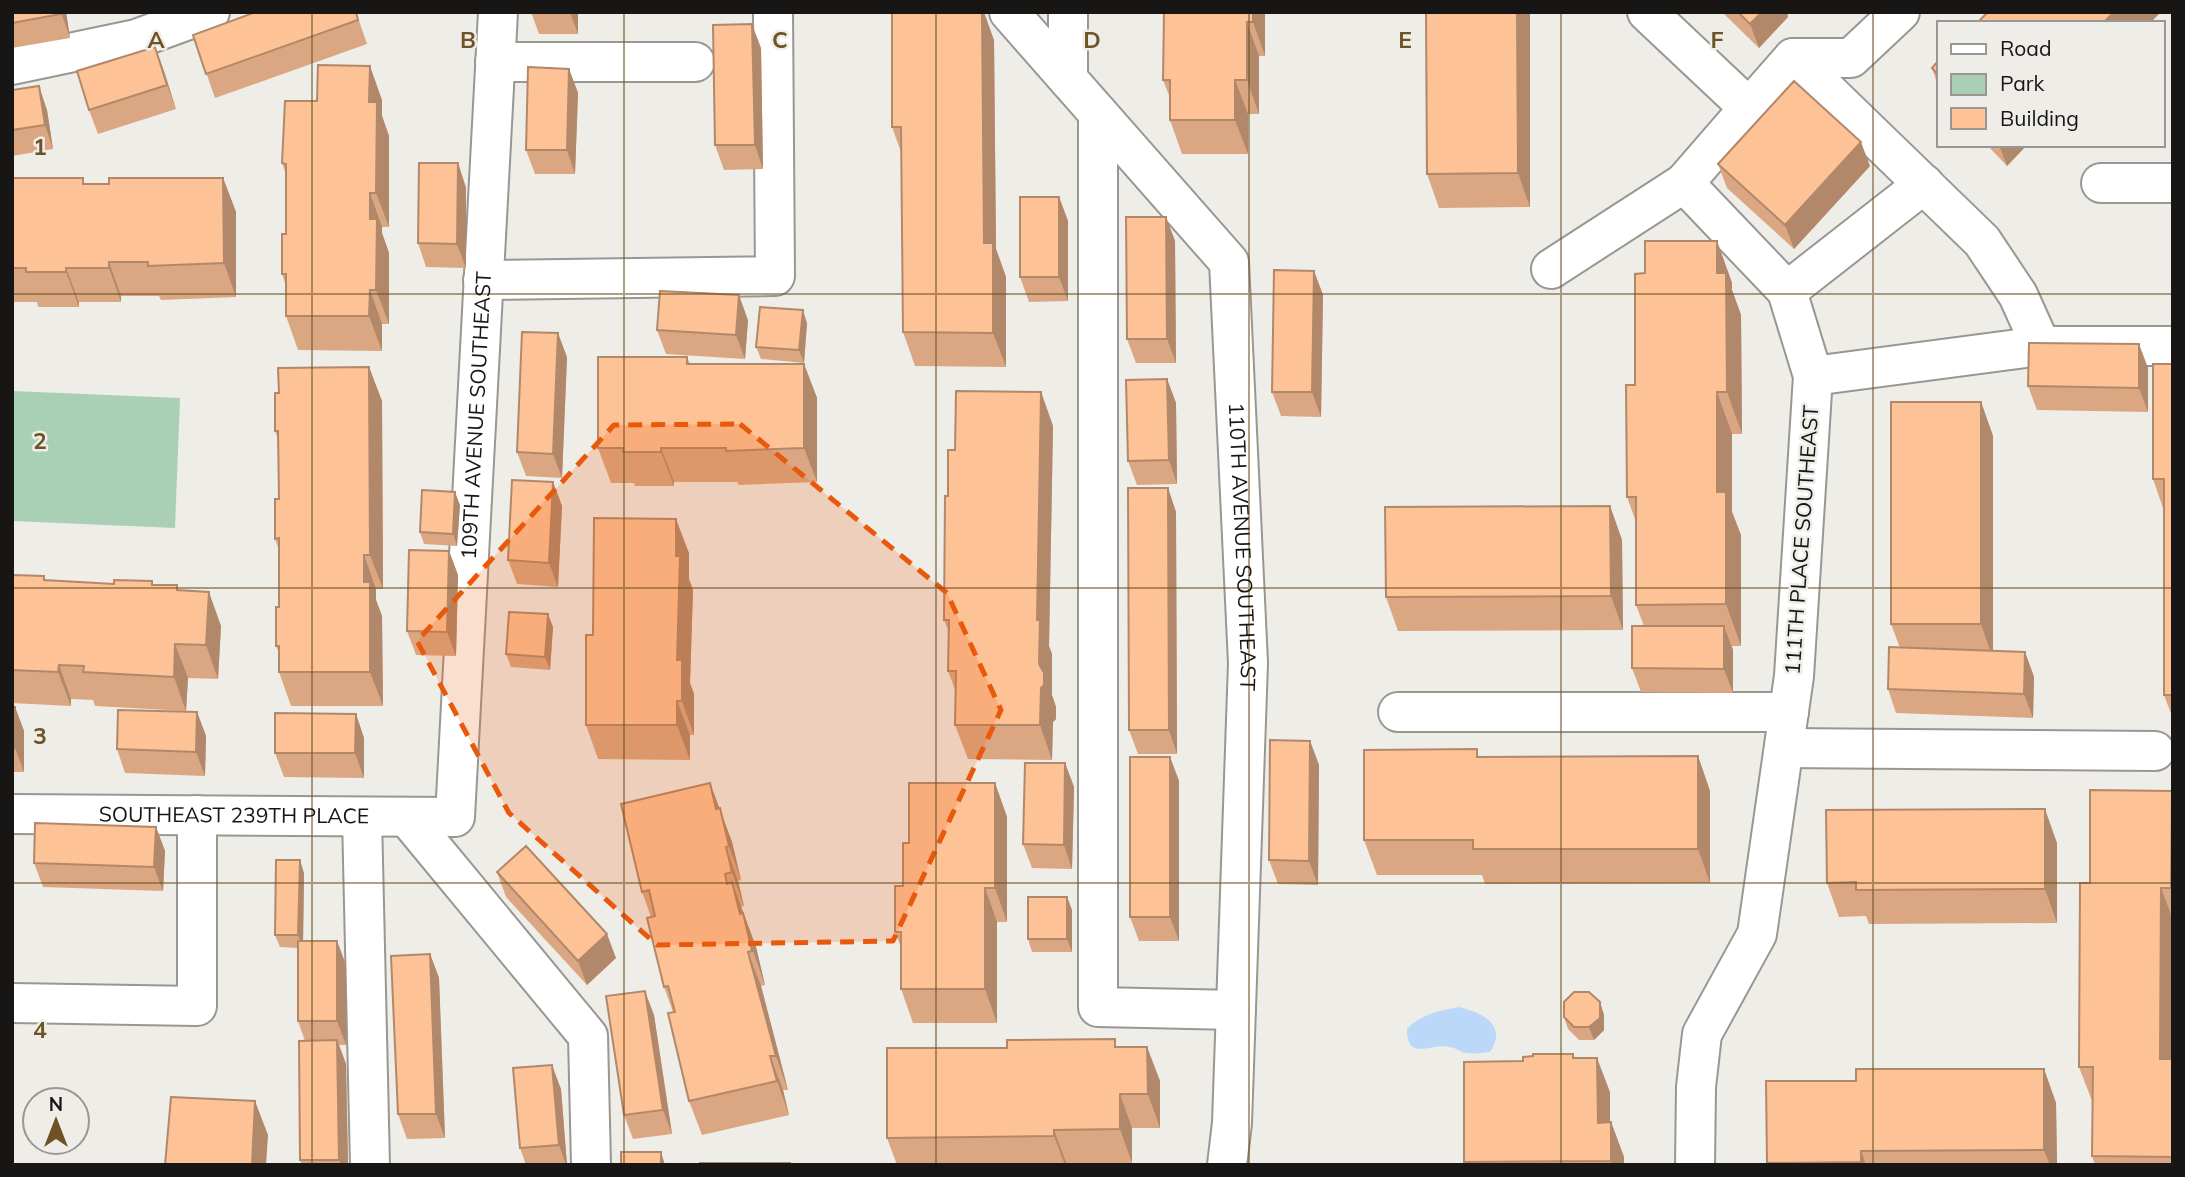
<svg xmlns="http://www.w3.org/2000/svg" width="2185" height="1177" font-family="Mulish,sans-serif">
<rect width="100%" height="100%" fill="#efede8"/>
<!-- green -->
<path fill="#a9d0b5" d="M12,391l168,7 -5,130 -163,-7z"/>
<!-- water -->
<path fill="#bcd8f8" d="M1459,1007c24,6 49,18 31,45 -8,1 -16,2 -24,1 -6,-1 -10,-5 -16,-6 -18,-5 -43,16 -43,-18 13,-15 33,-18 52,-22z"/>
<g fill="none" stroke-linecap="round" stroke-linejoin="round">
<!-- minor casing -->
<g stroke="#999792" stroke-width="42">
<g id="minor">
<path id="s1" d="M1009,12l220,250 19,401 -16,460 -5,42"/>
<path d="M1647,12l102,96 -65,75 103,108 26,85 -19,300 -37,258 -55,100 -6,53 -1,78"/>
<path d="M1793,58l189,183 36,54 23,51"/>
<path d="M495,62h200"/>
<path d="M12,65l124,-26 74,-27"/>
<path d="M1068,79v-67"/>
<path d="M1749,108l44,-50h58l49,-46"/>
<path d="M1098,113v894l138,3"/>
<path d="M2101,183h72"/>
<path d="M1551,269l133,-86"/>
<path d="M483,280l292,-4 -2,-264"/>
<path d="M1787,291l137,-107"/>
<path d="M1813,376l228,-30h132"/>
<path d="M1398,712h391"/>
<path d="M1784,748l371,3"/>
<path id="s2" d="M12,814l443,3 43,-805"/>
<path d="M362,817l8,348"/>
<path d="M407,817l181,219 3,129"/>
<path d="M12,1003l185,3v-191"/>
</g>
</g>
<!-- minor -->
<use href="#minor" stroke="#fff" stroke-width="38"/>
</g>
<!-- wall -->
<path fill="#daa782" d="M12,12h54l4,26 -58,10z
M356,12l11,32 -152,54 -22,-63z
M531,12h47v22h-39z
M1164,12h101v44h-6v58h-11v40h-66l-12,-34v-22l-7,-18z
M1530,12v195l-91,1 -12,-34z
M1722,12h65l1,5 -29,31z
M994,40l2,209 10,28v90l-91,-1 -12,-34 -2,-180 -9,-25z
M155,47l21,62 -78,25 -9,-24z
M761,48l2,121 -39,1 -9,-25z
M1938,61v25l-6,-18z
M569,69l9,24 -3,81h-40l-9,-24z
M12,90l35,20 6,39 -41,7z
M382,100v16l7,20v91h-7v6l7,20v71h-7v27l-84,-1 -12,-34v-30l-4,-12 4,-40v-60l-4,-11z
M1987,145h40l-20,21z
M458,163l8,25v80l-40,-1 -8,-24z
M1718,164l152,2 -76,83 -67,-61z
M12,178l73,6h24l114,-6 13,34v85l-75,3 -2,-4h-38v6h-42v5h-41l-1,-5h-25z
M1059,197l9,24v80l-39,1 -9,-25z
M1166,217l9,24 1,122h-40l-9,-24z
M1717,241l15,42v7l9,25 1,119h-10v78l9,23v111h-9l1,4v43l-92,-1 -9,-24 12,-42 -8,-21v-83l-9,-25 18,-224z
M1314,271l9,24 -2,122 -40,-1 -9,-24z
M748,320l-3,39 -79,-5 -9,-24z
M807,323l-3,40 -43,-4 -5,-12z
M567,357l-5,121 -36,-2 -9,-24z
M687,357l3,7h114l13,34v84l-78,3 -2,-3h-63v4h-39l-1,-3h-23l-13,-35z
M2173,364v355l-9,-24v-184l-11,-32z
M369,367l13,34 1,188h-7v11l6,16 1,90h-92l-12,-34v-19l-3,-7 3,-39v-57l-4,-11 4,-40v-58l-4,-10 4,-38z
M2148,368v44l-111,-2 -9,-24z
M1167,379l9,24 1,81 -40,1 -9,-24z
M1041,392l12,34 -4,220 3,8v41l4,12v12l-3,3 -1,38 -84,-1 -13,-34 1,-33 -8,-21 1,-39 -5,-12 4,-124 7,-46z
M1981,402l12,34v215l32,1 9,25 -1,41 -137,-5 -8,-24 12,-41 -9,-24z
M553,482l9,24 -4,81 -41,-3 -9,-24z
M1168,488l8,24 1,242h-39l-9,-24z
M460,505l-3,41 -33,-2 -4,-12z
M1610,506l12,34 1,90 -225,1 -12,-34z
M449,551l9,24 -2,81 -40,-1 -9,-24z
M689,553v26l4,11 -3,93 4,11v41h-4v25l-92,-1 -12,-34 7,-90z
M12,575l32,1 1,5 69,3 38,-3 1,4h24l2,5 42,36 -3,53 -30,-1 -2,33 -91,-5 -2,-6 -22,-1v7l-59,-3z
M553,627l-3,43 -39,-3 -5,-13z
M12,707h3l9,24v41h-12z
M197,712l9,24 -1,40 -80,-3 -8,-24z
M356,714l8,24v40l-80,-1 -9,-24z
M1310,741l9,24 -1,120 -40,-1 -9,-24z
M1698,756l12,35v92l-225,1 -3,-9h-105l-13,-35 116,-83z
M1170,757l9,24v160h-40l-9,-24z
M1065,763l9,24 -2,82 -40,-1 -9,-24z
M710,783l22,59 9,38 -3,1 6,25 -3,1 15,40 9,38 -4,1 27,104h-5l6,25 -87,20 -13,-34 -16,-89 -9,-25 -13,-70 -9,-25z
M995,783l12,34v105h-10v101h-84l-12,-34v-42l-6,-15 8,-46 6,-43z
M2173,792v373h-78l-3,-9v-55l-13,-34 11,-184z
M156,827l9,24 -2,40 -120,-4 -9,-24z
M2057,843v80l-188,1 -3,-8 -27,1 -12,-34z
M497,872l119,86 -29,27 -81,-88z
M304,873l-1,68h34l9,24v80h-7l7,19 2,101h-46l-2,-5 5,-119 -7,-20v-73l-18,-1 -5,-12z
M1067,897l5,13v42h-40l-4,-13z
M430,954l9,24 6,160 -38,1 -9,-25z
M1600,1002l4,13v15l-10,10h-15l-11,-11 -4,-12z
M654,1015l18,119 -39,5 -9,-24z
M1118,1047h29l13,34v47h-28v35l-65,1v1h-170l-10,-27z
M1573,1054l2,4 35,34v30h1l13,35v8h-158l-2,-3 59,-101z
M2044,1069l12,34 1,62h-290v-2l89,-82z
M561,1089l6,76h-41l-6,-17z"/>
<!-- shaded-wall -->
<path fill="#b2886a" d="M61,12h5l4,26z
M570,12h8v22z
M982,12h2l10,28 2,209 10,28v90l-13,-34 -9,-90z
M1253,12h12v44l-12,-34z
M1517,12h13v195l-12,-34z
M1762,12h25l1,5 -29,31 -9,-24z
M2114,12h47l-11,11h-47z
M1247,22l12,34v58l-12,-34z
M752,24l9,24 2,121 -8,-24z
M155,47l9,24 12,38 -9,-24z
M370,66l12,34v16l7,20v91l-13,-34 -7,-91z
M569,69l9,24 -3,81 -8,-24z
M1235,80l13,34v40l-13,-34z
M39,86l8,24 6,39 -8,-24z
M1861,142l9,24 -76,83 -9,-24z
M1999,145h28l-20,21z
M458,163l8,25v80l-9,-24z
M223,178l13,34v85l-12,-34z
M370,193l12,34v6l7,20v71l-13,-34 -6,-71z
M1059,197l9,24v80l-9,-24z
M1166,217l9,24 1,122 -9,-24z
M1717,241l15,42v7l9,25 1,119 -15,-42 -10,-119z
M109,262l12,34v6l-12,-34z
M66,268l13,34v5l-13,-35z
M1314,271l9,24 -2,122 -9,-25z
M370,290l12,34v27l-13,-35z
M739,295l9,25 -3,39 -9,-24z
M803,310l4,13 -3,40 -5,-13z
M558,333l9,24 -5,121 -9,-24z
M2139,344l9,24v44l-9,-24z
M804,364l13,34v84l-13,-34z
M369,367l13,34 1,188 -13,-34z
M1167,379l9,24 1,81 -8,-24z
M1041,392l12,34 -4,220 3,8v41l4,12v12l-3,3 -1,38 -12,-35 -1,-61 -2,-44z
M1717,392l15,42v78l9,23v111l-15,-42 -9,-112z
M1981,402l12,34v223l-12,-35z
M661,448l13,34v4l-13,-34z
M553,482l9,24 -4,81 -9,-24z
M1168,488l8,24 1,242 -8,-24z
M455,492l5,13 -3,41 -4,-12z
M1610,506l12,34 1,90 -12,-34z
M676,519l13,34v26l4,11 -3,93 4,11v41l-12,-34 -5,-41z
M449,551l9,24 -2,81 -9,-24z
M364,555l12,34v11l6,16 1,90 -13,-34 -6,-90z
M209,592l12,34 -3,53 -12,-34z
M548,614l5,13 -3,43 -5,-13z
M1724,626l9,24v43l-9,-24z
M175,644l13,34 -2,33 -12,-34z
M2025,652l9,25 -1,41 -9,-24z
M59,665l12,34v7l-13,-34z
M677,701l13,34v25l-13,-35z
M15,707l9,24v41l-9,-24z
M197,712l9,24 -1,40 -9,-24z
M356,714l8,24v40l-9,-25z
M1310,741l9,24 -1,120 -9,-24z
M1698,756l12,35v92l-12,-34z
M1170,757l9,24v160l-9,-24z
M1065,763l9,24 -2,82 -8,-24z
M710,783l22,59 9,38 -25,-71z
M995,783l12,34v105l-12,-34z
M2173,792v101l-2,-5z
M2045,809l12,34v80l-12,-34z
M156,827l9,24 -2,40 -9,-24z
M726,847l12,34 6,25 -12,-34z
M300,860l4,13 -1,75 -5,-13z
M732,882l24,65 9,38 -25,-71z
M985,888l12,34v101l-12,-34z
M2161,888l12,32v173l-13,-34z
M1067,897l5,13v42l-5,-13z
M607,934l9,24 -29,27 -9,-24z
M337,941l9,24v80l-9,-24z
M748,952l13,34 27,104 -12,-34z
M430,954l9,24 6,160 -9,-24z
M645,991l9,24 18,119 -9,-24z
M1600,1002l4,13v15l-10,10 -5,-13z
M337,1040l9,24 2,101h-7l-2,-5z
M1147,1047l13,34v47l-12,-34z
M770,1056l13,34 6,25 -12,-34z
M1597,1058l13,34v65l-12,-34z
M552,1065l9,24 6,76h-1l-7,-20z
M2044,1069l12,34 1,62h-7l-6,-15z
M1120,1094l12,34v35l-12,-34z
M255,1101l13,34 -2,30h-14z
M1611,1122l13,35v8h-11l-2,-4z
M1054,1130l13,35h-2l-11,-29z
M1861,1151l5,14h-4l-1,-3z
M661,1152l4,13h-4z"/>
<!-- building -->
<path fill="#fec297" stroke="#b2886a" stroke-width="2" d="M12,12h49v2l-49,9z
M256,12h100l2,8 -152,54 -13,-39z
M892,12h90l2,231h9v90l-90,-1 -2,-205h-9z
M1164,12h89v10h-6v58h-12v40h-65v-40h-7z
M1426,12h91l1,161 -91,1z
M1738,12h24l-12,12z
M1988,12h126l-11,11h-126z
M752,24l3,121h-40l-2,-120z
M155,47l12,38 -78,25 -12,-39z
M1938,61v14l-6,-7z
M318,65l52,1 -1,36h8l-1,91h-6v26h7l-1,71h-6l-1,26h-83v-42h-4v-40h4v-70l-4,-1 3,-62h32z
M528,67l41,2 -2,81h-41z
M1794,81l67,61 -76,83 -67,-61z
M39,86l6,39 -33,5v-40z
M419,163h39l-1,81 -39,-1z
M12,178h71v6h26v-6h114l1,85 -76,3v-4h-39v6h-43v4h-40v-4h-14z
M1020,197h39v80h-39z
M1126,217h40l1,122h-40z
M1645,241h72v32h9l1,119h-10v100h9v112l-90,1v-108h-9l-1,-112h9v-111l10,-1z
M1274,270l40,1 -2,121h-40z
M660,291l79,4 -3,40 -79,-5z
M760,307l43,3 -4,40 -43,-3z
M522,332l36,1 -5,121 -36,-2z
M2029,343l110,1v44l-111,-2z
M598,357h89v7h117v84l-78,3v-3h-65v4h-38v-4h-25z
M2153,364h20v331h-9v-216h-11z
M369,367l1,188h-6v27h6v90h-91v-26h-3v-39h3v-69l-4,1v-40h4l-1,-68h-3v-38h4l-1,-25z
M1167,379l2,81 -41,1 -2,-81z
M956,391l85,1 -4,228h3l-1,44 5,9v12l-3,3 -1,37h-85l1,-54h-8l1,-51h-5l1,-124h3v-46h7z
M1891,402h90v222h-90z
M512,480l41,2 -4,81 -41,-3z
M1128,488h40l1,242h-40z
M422,490l33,2 -2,42 -33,-2z
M1610,506l1,90 -225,1 -1,-90z
M594,518l82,1v37h4l-3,104h5v41h-5v24h-91v-90h7z
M409,550l40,1 -2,81 -40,-1z
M12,575l32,1v4l70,4v-4l38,1v4h25v5l32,2 -3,53 -31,-1 -1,33 -91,-5 1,-6 -25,-1 -1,7 -46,-2z
M509,612l39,2 -3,43 -39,-3z
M1632,626h92v43l-92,-1z
M1889,647l136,5 -1,42 -136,-5z
M12,707h3v41h-3z
M118,710l79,2 -1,40 -79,-3z
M275,713l81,1 -1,39h-80z
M1270,740l40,1 -1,120 -40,-1z
M1477,749v8l221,-1v93h-225v-9h-109v-90z
M1130,757h40v160h-40z
M1025,763h40l-1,82 -41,-1z
M710,783l6,26 4,-1 9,38 -3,1 6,25 -7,2 2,10 5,-2 8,32 3,-1 9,38 -4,1 28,104h-6l7,25 -88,20 -21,-88 7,-1 -7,-26 -4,1 -17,-69 8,-2 -6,-26 -7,2 -21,-88z
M909,783h86v105h-10v101h-84v-57h-6v-46h8v-43h6z
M2090,790l82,1 -1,97h-10l-1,171h13v98l-81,-1 1,-89h-14l1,-184h10z
M2045,809v80l-189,1v-8l-29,1 -1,-73z
M35,823l121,4 -2,40 -120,-4z
M526,846l81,88 -29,27 -81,-89z
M276,860h24l-2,75h-23z
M1028,897h39v42h-39z
M298,941h39v80h-39z
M430,954l6,160h-38l-7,-158z
M645,991l18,119 -39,5 -18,-119z
M1574,992h15l11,10v16l-11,9h-15l-10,-10v-15z
M1115,1039v8h32l1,47h-28v35l-66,1v6l-167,2v-90h120v-8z
M337,1040l2,120h-39l-1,-119z
M1533,1054h40v4h24l1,65 13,-1v39l-147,1v-100l59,-1v-4l10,-1z
M552,1065l7,80 -39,3 -7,-80z
M1856,1069h188v81l-183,1v11l-94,1 -1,-82h90z
M171,1097l84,4 -3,64h-87z
M621,1152h40v13h-40z
M700,1163h90v2h-90z"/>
<!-- marked area -->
<path fill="#e8590c" fill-opacity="0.2" stroke="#e8590c" stroke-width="5" stroke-dasharray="14 9" stroke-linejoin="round" d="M740,424l207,169 54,117 -108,231 -236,4 -148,-132 -92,-172 197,-216z"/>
<!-- grid -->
<path fill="none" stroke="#6d5325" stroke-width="2" stroke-opacity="0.55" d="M312,12v1153M624,12v1153M936,12v1153M1249,12v1153M1561,12v1153M1873,12v1153M12,294h2161M12,588h2161M12,883h2161"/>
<g text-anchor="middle" stroke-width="5" stroke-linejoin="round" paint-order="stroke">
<!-- street labels -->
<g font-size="21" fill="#171615" stroke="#efede8">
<text dy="7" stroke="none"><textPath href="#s2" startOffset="845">109TH AVENUE SOUTHEAST</textPath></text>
<text transform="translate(1802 540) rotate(-86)" y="7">111TH PLACE SOUTHEAST</text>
<text dy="7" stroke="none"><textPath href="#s1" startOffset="618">110TH AVENUE SOUTHEAST</textPath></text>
<text dy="7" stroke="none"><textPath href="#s2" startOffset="222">SOUTHEAST 239TH PLACE</textPath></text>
</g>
</g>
<g font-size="23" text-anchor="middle" font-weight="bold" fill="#6d5325" stroke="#efede8" stroke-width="5" stroke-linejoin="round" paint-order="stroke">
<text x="156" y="48">A</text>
<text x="468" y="48">B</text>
<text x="780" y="48">C</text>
<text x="1092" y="48">D</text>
<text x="1405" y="48">E</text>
<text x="1717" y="48">F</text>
<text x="40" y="155">1</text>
<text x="40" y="449">2</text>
<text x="40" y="744">3</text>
<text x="40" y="1038">4</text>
</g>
<!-- border -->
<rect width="2185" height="1177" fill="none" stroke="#171615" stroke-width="28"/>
<!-- legend -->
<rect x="1937" y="21" width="228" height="126" fill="#efede8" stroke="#999794" stroke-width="2"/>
<rect x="1951" y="44" width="35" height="10" fill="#ffffff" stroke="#999794" stroke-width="2"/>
<text x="2000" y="56" font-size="21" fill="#171615">Road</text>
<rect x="1951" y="74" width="35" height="21" fill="#a9d0b5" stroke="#999794" stroke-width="2"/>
<text x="2000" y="91" font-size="21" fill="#171615">Park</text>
<rect x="1951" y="108" width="35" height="21" fill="#fec297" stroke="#999794" stroke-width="2"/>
<text x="2000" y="126" font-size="21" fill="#171615">Building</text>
<!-- north arrow -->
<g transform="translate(56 1121)"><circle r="33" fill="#efede8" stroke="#999794" stroke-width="2"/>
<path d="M0-5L12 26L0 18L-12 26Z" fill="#6d5325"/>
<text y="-10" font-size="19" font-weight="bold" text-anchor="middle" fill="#171615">N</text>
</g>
</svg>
